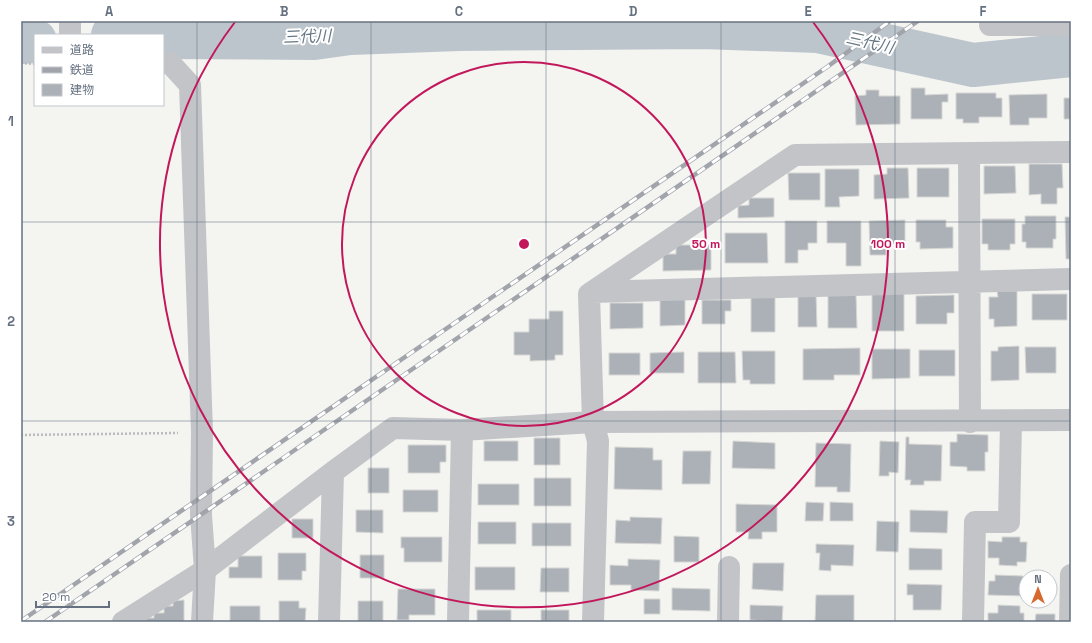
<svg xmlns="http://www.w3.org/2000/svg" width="1092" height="643" font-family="'Space Grotesk','Noto Sans JP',sans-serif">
<rect width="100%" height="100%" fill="#f4f4f1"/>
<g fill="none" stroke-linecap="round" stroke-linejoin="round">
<!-- river -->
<path stroke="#bdc5cc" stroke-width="44" d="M113,35l20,-14
M163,37l151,1 36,-5 109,-4 244,-2 115,4 155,34 98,-10
M21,42l14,-1"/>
</g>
<!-- building -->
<path fill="#acb1b7" stroke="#d5d5d3" d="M911,88h14v7l23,-1v8h-6v17h-31z
M866,90h13v6h21v28l-44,1 -1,-29 11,-1z
M956,93h40v5h6v19h-23v6h-16v-4h-7z
M1047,94v24h-18v7h-19l-1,-30z
M1064,98h7v21h-7z
M1029,164h33l1,24h-6v16h-16v-10l-12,1z
M984,166h31l1,27 -32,1z
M887,168h21l1,30 -35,1v-24l13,-1z
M917,168h32v29h-32z
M825,169h34v27l-20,1 1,10h-15z
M788,173h32v27h-31z
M749,198h25v19l-36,1v-12l11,-1z
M1025,216h31v23h-3v9h-27v-6h-4v-18h3z
M1065,217h6v42h-5z
M982,219h33v25h-5v6h-22v-6h-6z
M905,220v24h-19v11h-16l-1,-34z
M916,220h30v7h7v21l-33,1v-7h-4z
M785,221h32v22h-9v7h-10v13h-13z
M827,221h34v45h-15v-23h-19z
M725,233h42l1,30h-43z
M676,245h35v25l-48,1v-17h13z
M997,291h20v35l-23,1v-8h-5v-22h9z
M872,293h32v38h-32z
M775,294v38h-24v-37z
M798,294h18l1,33h-19z
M1032,294h35v26h-35z
M828,295h28l1,33h-29z
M954,295v18h-7v11h-31v-28z
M660,297h25v28l-25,1z
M702,300h29v11h-6v13h-23z
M610,303h33v25l-33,1z
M549,311h14v44h-8v5l-25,1v-6h-16v-23h15v-13h20z
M1019,346v34l-28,1v-30h7v-4z
M1025,347h31v26h-30z
M860,348v27h-26v5h-31v-31z
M872,349h38v29l-38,1z
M919,350h36v26h-36z
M742,351h33v33h-25v-4h-7z
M684,352v21h-34v-20z
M698,352h37l1,31h-38z
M609,353h31v22h-31z
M957,434l31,1v17h-3v19h-18v-4l-17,-1v-24h7z
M906,437h3v7l33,1 -1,36h-17v4h-14l1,-5h-6z
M534,438h26v27h-26z
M484,441h34v20h-34z
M733,441l42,2v26l-43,-1z
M880,441l19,1 -1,31 -9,-1v4h-10z
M816,443l35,1 -1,48h-13v-5h-22z
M408,445h38v17h-6v11h-32z
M615,447l38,1v12h9v30l-48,-1z
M683,451h28l-1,33h-28z
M368,468h21v25h-21z
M534,478h37v28h-37z
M478,484h41v21h-41z
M403,490h35v22h-35z
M806,502l18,1 -1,18h-18z
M830,502l23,1v18h-23z
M736,504l41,1v27h-15v7h-14l1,-7h-13z
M356,510h27v23l-27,-1z
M910,510l38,1 -1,22 -37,-1z
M630,517l32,1 -1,26 -46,-1 1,-23 14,1z
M292,519h21v19h-21z
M877,521l22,1 -1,30 -22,-1z
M478,522h38v22h-38z
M532,523h39v23h-39z
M674,536l25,1v25h-25z
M401,537h41v25h-38v-14h-3z
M1002,537h18v5h7l-1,20h-9v4l-18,-1v-7h-11v-17l14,1z
M816,544l38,1 -1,21 -22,-1v6l-12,-1 1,-17h-4z
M909,548l33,1v21h-33z
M278,553h28v18h-4v9h-24z
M360,555h24v23h-24z
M238,556h24v22h-33v-11h9z
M628,559l32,1 -1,31 -28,-1v-5h-21v-20l18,1z
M753,563h31l-1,28 -31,-2z
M475,567h40v23h-40z
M541,568h28v24h-29z
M995,575l28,1v20l-35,-1 1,-14h6z
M907,584l35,1 -1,25h-28v-15h-6z
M672,588l38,1v22l-38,-1z
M398,589h37v26h-26v5h-12z
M816,595h38v27h-39z
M644,599h16v15h-16z
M184,600v22h-39v-4h9v-5h10v-7h9v-5z
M279,601h20v7h7l-1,14h-26z
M358,601h25v21h-25z
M750,605l33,1 -1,16 -32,-2z
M998,605l22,1v7h4v9h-36v-9h10z
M230,606h30v16h-30z
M477,610h34v12h-34z
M541,610h28v12h-28z
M1036,614h19v8h-20z"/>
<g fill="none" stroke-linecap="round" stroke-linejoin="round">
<!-- path -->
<path stroke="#b9bbbd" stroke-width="2.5" stroke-dasharray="2 2" stroke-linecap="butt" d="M21,63l14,1
M21,435l157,-2"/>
<!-- street -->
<path stroke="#c2c4c8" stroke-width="22" d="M70,21v14
M990,25h81
M163,63h7l20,22 12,347 -1,83 4,55 -3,52
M969,154l1,268
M592,292l479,-13
M123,622l82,-52 128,-98 60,-44 69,2 131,-8 478,-2
M329,622l4,-150
M458,622l4,-192
M593,622l5,-181 -5,-19 -4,-128 206,-139 276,-3
M728,622l1,-55
M973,622l2,-100h34l2,-101
M1070,622l1,-47"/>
<!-- rail casing -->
<g stroke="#a1a5ab" stroke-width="4.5">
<path id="rail" d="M21,621l806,-554 63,-46
M45,622l873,-601"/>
</g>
<!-- rail -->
<use href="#rail" stroke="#fff" stroke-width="3" stroke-dasharray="9" stroke-linecap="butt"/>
</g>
<!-- grid -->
<path fill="none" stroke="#657180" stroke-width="1" stroke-opacity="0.55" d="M197,21v601M371,21v601M546,21v601M721,21v601M895,21v601M21,222h1050M21,421h1050"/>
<!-- distance rings -->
<g fill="none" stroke="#c2185b" stroke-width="2">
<circle cx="524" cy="244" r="182"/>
<path d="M813 22A364 364 0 1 1 235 22"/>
</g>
<g text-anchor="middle" stroke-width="4" stroke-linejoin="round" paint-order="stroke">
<!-- water labels -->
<g font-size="16" font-style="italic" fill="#667884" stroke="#fff">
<text transform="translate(307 36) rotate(-2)" y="6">三代川</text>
<text transform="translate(870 42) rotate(13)" y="6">三代川</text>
</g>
</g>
<circle cx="524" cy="244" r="6" fill="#c2185b" stroke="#fff" stroke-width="2"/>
<g font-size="12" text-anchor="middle" font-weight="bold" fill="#c2185b" stroke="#fff" stroke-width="4" stroke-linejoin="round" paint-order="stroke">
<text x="706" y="248">50 m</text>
<text x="888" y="248">100 m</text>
</g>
<!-- border -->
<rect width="1092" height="643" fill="none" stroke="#ffffff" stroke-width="44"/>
<!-- legend -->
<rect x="34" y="34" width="130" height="72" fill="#ffffff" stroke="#c1c6cc"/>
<rect x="42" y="47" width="20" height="6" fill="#c2c4c8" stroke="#c1c6cc"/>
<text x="70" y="54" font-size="12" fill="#657180">道路</text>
<rect x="42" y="67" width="20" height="6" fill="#a1a5ab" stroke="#c1c6cc"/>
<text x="70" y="74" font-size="12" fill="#657180">鉄道</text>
<rect x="42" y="84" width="20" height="12" fill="#acb1b7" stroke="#c1c6cc"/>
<text x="70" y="94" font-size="12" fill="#657180">建物</text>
<!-- north arrow -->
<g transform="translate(1038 589)"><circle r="19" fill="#ffffff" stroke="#c1c6cc"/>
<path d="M0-3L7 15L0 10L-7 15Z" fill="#d7692e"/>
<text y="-6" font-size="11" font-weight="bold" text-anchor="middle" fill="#657180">N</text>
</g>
<!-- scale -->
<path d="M36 601v6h73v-6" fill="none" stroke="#657180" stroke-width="2"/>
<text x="42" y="601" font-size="12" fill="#657180" stroke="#ffffff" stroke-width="3" paint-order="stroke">20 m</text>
<rect x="22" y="22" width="1048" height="599" fill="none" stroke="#657180" stroke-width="1.5"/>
<g font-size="13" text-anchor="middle" font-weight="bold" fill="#657180">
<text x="109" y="16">A</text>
<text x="284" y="16">B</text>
<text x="459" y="16">C</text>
<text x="633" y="16">D</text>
<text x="808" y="16">E</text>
<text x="983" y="16">F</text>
<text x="11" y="126">1</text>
<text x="11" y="326">2</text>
<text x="11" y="526">3</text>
</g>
</svg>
